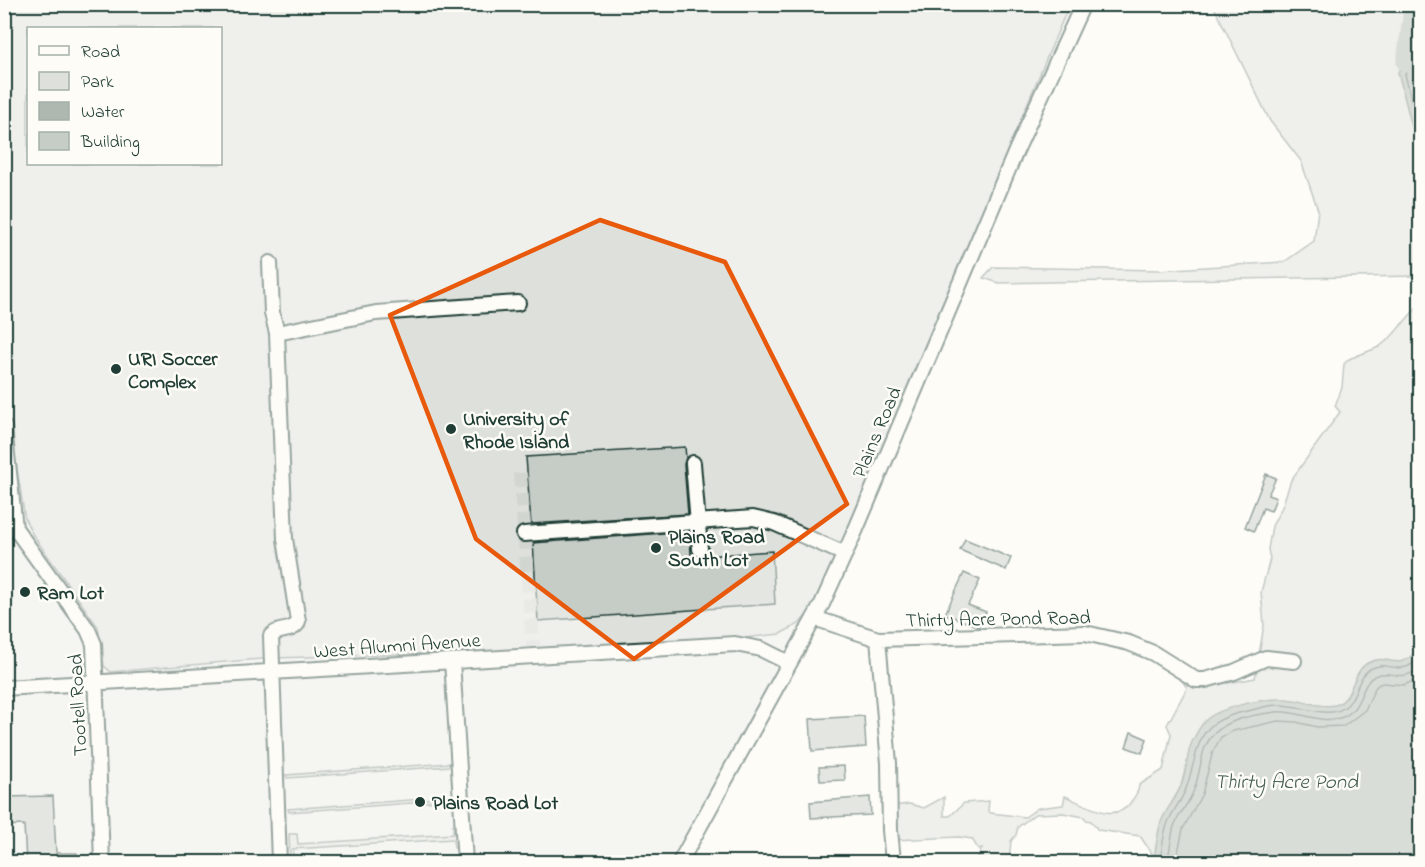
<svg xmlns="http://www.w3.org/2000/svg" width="1425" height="867" font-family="'Indie Flower',sans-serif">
<rect width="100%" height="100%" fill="#fdfcf7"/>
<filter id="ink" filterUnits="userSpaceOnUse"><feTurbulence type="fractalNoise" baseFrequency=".0167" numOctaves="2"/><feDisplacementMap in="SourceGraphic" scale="12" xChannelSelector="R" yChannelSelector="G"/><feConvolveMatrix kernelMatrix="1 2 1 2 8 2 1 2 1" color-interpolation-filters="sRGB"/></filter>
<g filter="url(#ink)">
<!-- built -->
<path fill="#eceee9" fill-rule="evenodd" d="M5,5h1080l-229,524 -176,333h-675zM28,28h192v136h-192z"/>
<!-- green -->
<path fill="#dde0db" stroke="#7e8e88" stroke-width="1.5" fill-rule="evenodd" d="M4,5h1065l-253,599 -17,20 -19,10 -119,13 -388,11 -162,14 -7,-6 -6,-39 -65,-92 -8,-16 -21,-131zM28,28h192v136h-192z
M1213,5h207v75l-3,-16 -5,63 8,6v143l-421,7 -16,-5 10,-11 166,3 125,-8 30,-21 4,-31 -17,-49 -31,-40z
M1420,304v344c-5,5 -10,12 -18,14 -11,3 -22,-7 -36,2 -14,10 -13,35 -29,41 -11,4 -27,-2 -37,-5l-108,43 -11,43 -19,35 -7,37 -15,-22 -42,-6 -7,-9 -5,-1 -2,-3 -21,-4 -28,1 -17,13 -2,8 -5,6 -2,21h-33l6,-14 -4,1 -6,-10 -13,-2 -65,3 -3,-34 19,-2 14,4 20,-11v19h6l14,-13 25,-2 -1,10 3,2 34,4 13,-9 25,-3 2,-9c19,8 51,29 66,6 4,-6 8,-10 8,-17l24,-15 8,-36 -4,-9 20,-37 -4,-6 45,1 27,-5 9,-53 -3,-33 9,-33 -2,-10 4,-23 10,-19 9,-27 49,-68 -5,-6 7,-19 2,-23 5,-5 30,-12 11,-9z
M449,763l1,3 -163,12 -1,-3z
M451,797l1,3 -163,12 -1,-3z
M453,825h2l2,23h-3l-1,-9 -160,10v9l-3,1 -1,-25h8l1,10 155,-10z"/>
<!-- water -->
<path fill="#aeb8b1" stroke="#75877f" stroke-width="1.5" d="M1407,62l10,2 3,16v53l-8,-6 -14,-55z
M1420,648v214h-267c3,-13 4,-27 8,-40 5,-13 15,-23 20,-36 6,-14 5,-30 11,-44 3,-6 8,-15 12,-20 12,-14 54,-22 73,-23 19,-2 41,10 58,6 19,-5 16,-33 33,-42 23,-12 26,13 52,-15z"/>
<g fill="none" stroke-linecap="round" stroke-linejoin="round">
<!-- shore -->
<path stroke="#586e66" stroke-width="1.5" d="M1420,71l-11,-2 -4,5 12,48 3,4
M1160,862c2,-12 3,-28 8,-40 5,-12 15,-23 19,-36 14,-44 8,-64 60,-75 10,-2 21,-6 31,-6 20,-1 40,11 59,6 21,-6 17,-32 33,-42 19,-11 29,11 50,-12
M1167,862c3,-11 4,-24 7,-36 5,-12 15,-23 20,-36 5,-13 6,-27 10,-40 10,-29 45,-35 72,-38 22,-2 43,12 64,6 24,-7 19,-37 37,-43 18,-6 20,9 43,-7
M1176,862l7,-33 19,-35 11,-43 8,-14 12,-6 45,-10 18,1 21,5 27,-1 21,-16 10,-22 4,-4 5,-1 20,2 16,-7"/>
<!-- river -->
<path stroke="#aeb8b1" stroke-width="21" d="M1407,62l7,-52 -3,-6"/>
</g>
<!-- building -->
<path fill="#c6cdc7" stroke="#1f3d34" stroke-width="1.5" d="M685,447l1,11 -2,6 4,50 -157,10 -5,-67z
M1266,474l10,4 -8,17 8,3 -5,13 -8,-3 -9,23 -9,-4z
M690,531l1,26 9,1 6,-2 66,-5 3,53 -237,17 -5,-78z
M965,539l46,19 -5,12 -46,-20z
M964,573l16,7 -12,25 18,7 -7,15 -34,-13z
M864,716l2,31 -54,4 -2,-32z
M1131,732l16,7 -5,14 -16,-6z
M844,766l1,14 -25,1 -1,-14z
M53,796l3,57h21v9h-51l-2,-37 -20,1v-29z
M870,797l1,18 -60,3 -1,-16z"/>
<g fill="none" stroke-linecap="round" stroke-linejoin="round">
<!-- minor-tunnel -->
<path stroke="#d1d6d0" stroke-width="14" stroke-dasharray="14 7" stroke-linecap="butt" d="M520,473l14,183"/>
<!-- minor casing -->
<g stroke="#1f3d34" stroke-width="18">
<path id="minor" d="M270,263l2,50 5,20 8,206 13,82 -1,3c-7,9 -18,3 -26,12l8,226
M277,333l99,-20 142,-10
M4,427l11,101 73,102 6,14 8,218
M693,463l7,86
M524,534l229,-16 21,5 71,31
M814,618l64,21 207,-6 44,10 24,10 43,27h9l29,-8 32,-14 28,3
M878,639l11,124 1,67 3,32
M452,661l13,201
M4,688l731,-44 26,5 28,14
M680,862l142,-258 34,-75 160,-378 67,-147"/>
</g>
<!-- minor -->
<use href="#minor" stroke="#fdfcf7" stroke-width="14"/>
</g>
</g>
<!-- marked area -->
<path d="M0 0H1425V867H0ZM600,220l125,42 122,242 -213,155 -158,-120 -86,-224z" fill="#fdfcf7" fill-opacity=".55" fill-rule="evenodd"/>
<path fill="none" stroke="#e8590c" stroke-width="4.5" stroke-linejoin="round" d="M600,220l125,42 122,242 -213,155 -158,-120 -86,-224z"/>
<!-- markers -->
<g fill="#1f3d34" stroke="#fdfcf7" stroke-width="2">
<circle cx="116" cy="369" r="6"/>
<circle cx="451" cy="429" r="6"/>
<circle cx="656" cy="548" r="6"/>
<circle cx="25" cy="592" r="6"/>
<circle cx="420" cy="802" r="6"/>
</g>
<g text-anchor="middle" stroke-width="5" stroke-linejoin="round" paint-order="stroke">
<!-- poi labels -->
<g font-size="20" font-weight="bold" fill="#1f3d34" stroke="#fdfcf7" text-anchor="start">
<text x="128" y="365">URI Soccer<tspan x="128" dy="23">Complex</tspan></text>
<text x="463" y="425">University of<tspan x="463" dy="23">Rhode Island</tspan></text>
<text x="668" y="543">Plains Road<tspan x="668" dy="23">South Lot</tspan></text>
<text x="37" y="599">Ram Lot</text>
<text x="432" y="809">Plains Road Lot</text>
</g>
<!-- street labels -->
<g font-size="20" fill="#1f3d34" stroke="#fdfcf7">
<text transform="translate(876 432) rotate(-67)" y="7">Plains Road</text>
<text transform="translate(998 618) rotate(-1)" y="7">Thirty Acre Pond Road</text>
<text transform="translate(397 645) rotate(-4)" y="7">West Alumni Avenue</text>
<text transform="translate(77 705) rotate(-93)" y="7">Tootell Road</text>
</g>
<!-- water labels -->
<g font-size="21" font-style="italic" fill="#435c53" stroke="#fdfcf7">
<text x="1286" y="788">Thirty Acre Pond</text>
</g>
</g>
<!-- margin -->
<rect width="1425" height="867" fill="none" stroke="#fdfcf7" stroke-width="24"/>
<rect x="12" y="12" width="1401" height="843" fill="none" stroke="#1f3d34" stroke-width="2" filter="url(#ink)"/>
<!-- legend -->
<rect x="27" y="27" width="195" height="138" fill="#fdfcf7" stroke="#a4b0a9" stroke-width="1.5"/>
<rect x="39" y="46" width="30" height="9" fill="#fdfcf7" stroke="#a4b0a9" stroke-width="1.5"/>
<text x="81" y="57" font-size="18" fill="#1f3d34">Road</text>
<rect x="39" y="72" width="30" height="18" fill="#dde0db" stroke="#a4b0a9" stroke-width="1.5"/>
<text x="81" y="87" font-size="18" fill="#1f3d34">Park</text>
<rect x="39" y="102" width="30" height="18" fill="#aeb8b1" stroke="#a4b0a9" stroke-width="1.5"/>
<text x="81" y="117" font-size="18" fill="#1f3d34">Water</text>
<rect x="39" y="132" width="30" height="18" fill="#c6cdc7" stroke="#a4b0a9" stroke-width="1.5"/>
<text x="81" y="147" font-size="18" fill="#1f3d34">Building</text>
</svg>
